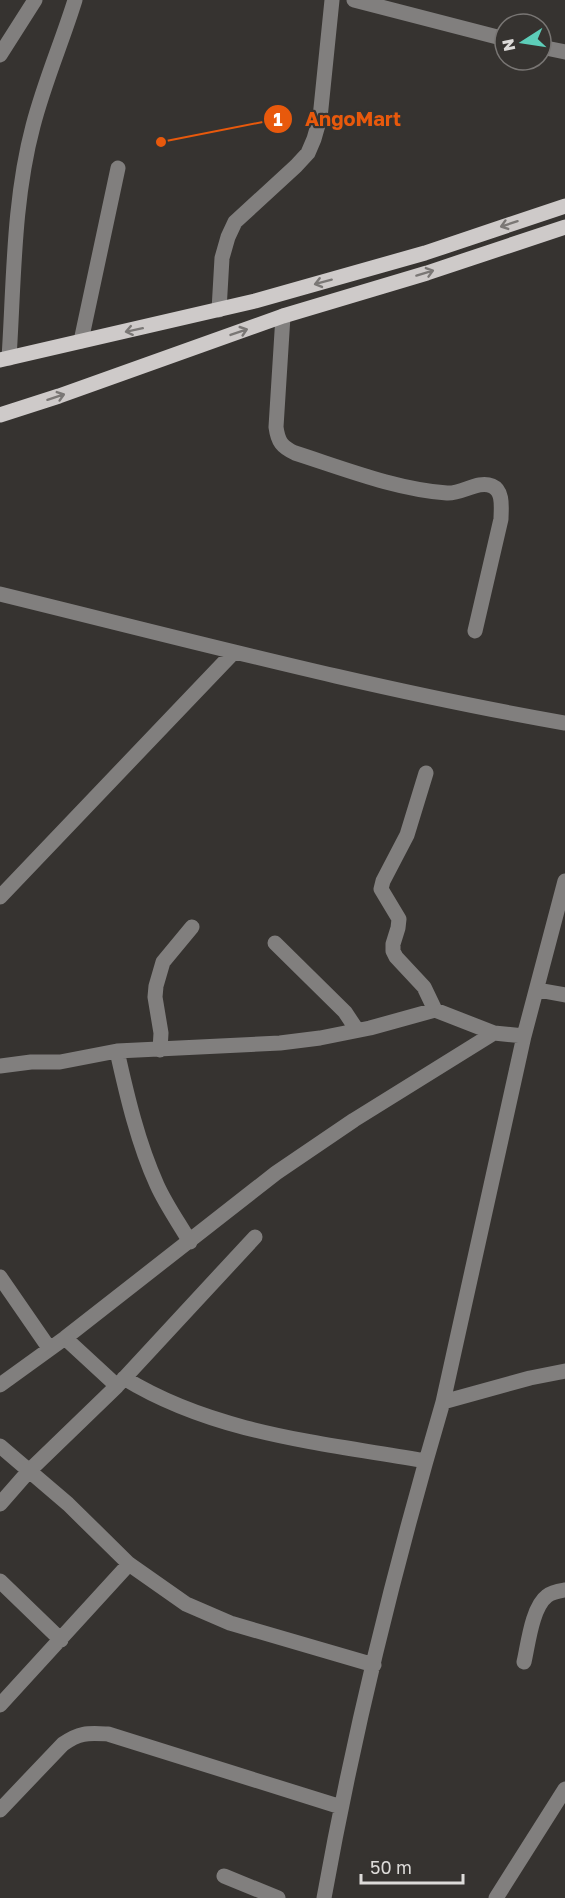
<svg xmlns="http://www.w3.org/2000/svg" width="565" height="1898" font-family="'Golos Text',sans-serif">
<rect width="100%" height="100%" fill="#363330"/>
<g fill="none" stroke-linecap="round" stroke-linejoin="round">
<!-- minor -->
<path stroke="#817f7e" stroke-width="15" d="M354,0l151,39
M541,47l24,5
M0,55l35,-55
M219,310l3,-52 6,-21 7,-15 61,-56 12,-13 6,-14 6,-21 12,-118
M283,316l-7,111c2,15 6,20 19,26 50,16 100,36 152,40 15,1 31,-13 45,-7 12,5 9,23 9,33l-26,112
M81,341l37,-173
M9,358c5,-76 4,-157 24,-232 11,-43 29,-84 42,-126
M0,594c188,46 375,96 565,129
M426,773l-19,62 -24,46 -2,8 18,30 -1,9 -5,16v7l3,6 28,30 11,23
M0,897l234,-245
M275,943l70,69 12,18
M538,990l27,5
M160,1050l1,-17 -6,-36 1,-11 7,-24 29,-35
M117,1051c10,45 21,92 40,134 9,20 22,38 33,57
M0,1066l31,-4h29l57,-11 163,-8 40,-5 50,-10 65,-18 59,23
M0,1277l49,71
M65,1338l52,48
M124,1378c91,56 199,65 302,83
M0,1385l65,-47 211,-165 78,-53 140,-87 30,3
M443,1402l87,-24 35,-7
M0,1446l68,58 61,60 57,40 44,19 144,42
M0,1504l28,-32 89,-86 138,-149
M0,1581l61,59
M524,1662c4,-17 8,-55 23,-66 5,-4 12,-5 18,-6
M0,1705l129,-141
M0,1810l63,-66c17,-12 25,-11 45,-10l233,73
M224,1876l54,22
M324,1898c30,-167 71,-333 119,-496l81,-366 41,-155
M496,1898l69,-109"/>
<!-- major -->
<path stroke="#cecac9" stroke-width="15" d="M0,360l255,-59 170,-48 140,-47
M0,415l59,-19 224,-80 144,-43 138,-46"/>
</g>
<!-- one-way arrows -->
<defs><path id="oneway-shaft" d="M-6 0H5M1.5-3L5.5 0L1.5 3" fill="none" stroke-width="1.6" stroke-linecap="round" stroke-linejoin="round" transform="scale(1.5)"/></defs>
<g stroke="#7a7775">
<use href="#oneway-shaft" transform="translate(509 224) rotate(162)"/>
<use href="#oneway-shaft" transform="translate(425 273) rotate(-17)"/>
<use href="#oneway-shaft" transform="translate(323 282) rotate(165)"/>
<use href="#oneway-shaft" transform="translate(134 330) rotate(168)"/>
<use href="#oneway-shaft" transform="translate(239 332) rotate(-19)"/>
<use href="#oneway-shaft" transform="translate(56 397) rotate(-18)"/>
</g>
<!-- callouts -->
<path fill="none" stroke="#e8590c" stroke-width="2" d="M161 142L278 119"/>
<g fill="#e8590c" stroke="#363330" stroke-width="2">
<circle cx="161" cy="142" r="6"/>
<circle cx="278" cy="119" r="15"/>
</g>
<g font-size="18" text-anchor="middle" font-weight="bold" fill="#fff">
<text x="278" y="126">1</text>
</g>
<g font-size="20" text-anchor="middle" font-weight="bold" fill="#e8590c" stroke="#363330" stroke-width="4.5" stroke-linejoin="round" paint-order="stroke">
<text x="353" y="126">AngoMart</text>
</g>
<!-- north arrow -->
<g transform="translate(523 42) rotate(258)"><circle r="28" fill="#363330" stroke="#797674" stroke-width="1.5"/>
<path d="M0-4.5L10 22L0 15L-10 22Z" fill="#5dceb9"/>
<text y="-9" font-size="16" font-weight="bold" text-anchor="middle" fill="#dddbd9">N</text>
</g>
<!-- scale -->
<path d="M361 1874v9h102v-9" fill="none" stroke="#dddbd9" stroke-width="3"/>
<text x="370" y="1874" font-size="18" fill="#dddbd9" stroke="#363330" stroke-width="4.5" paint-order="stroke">50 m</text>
</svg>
